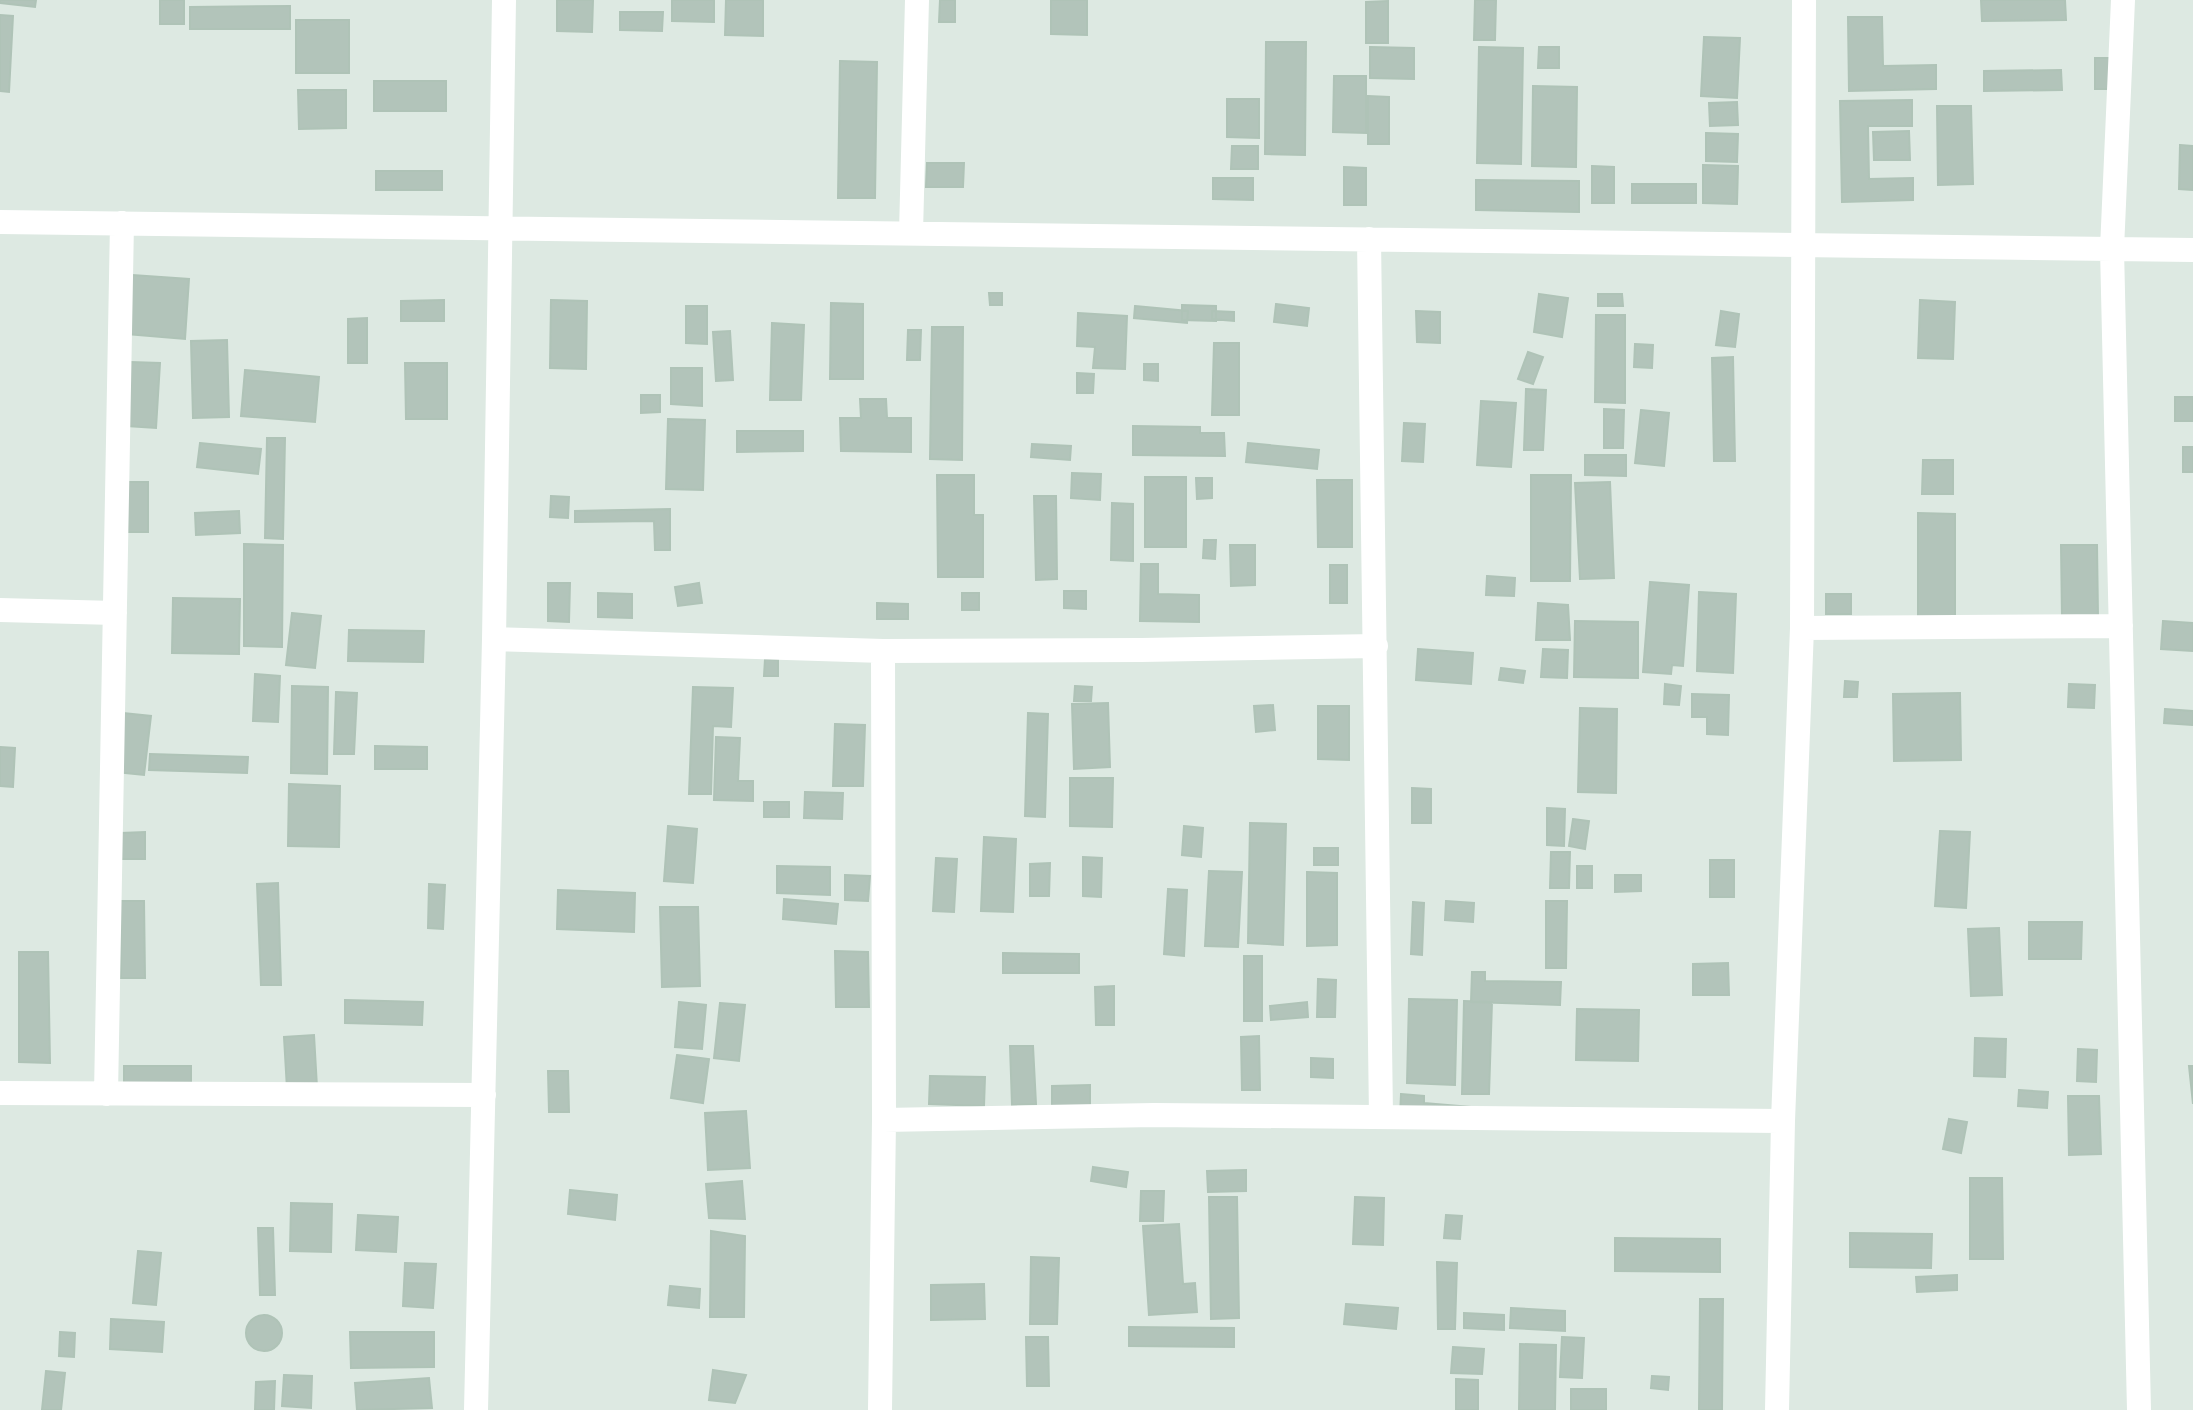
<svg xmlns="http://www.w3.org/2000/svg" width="2193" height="1410" font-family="'Source Sans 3',sans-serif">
<rect width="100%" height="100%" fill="#dde9e2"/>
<!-- building -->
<path fill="#b2c4ba" stroke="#afc3b7" stroke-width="2" d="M0,0h36l-1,7 -35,-4z
M160,0h24v24h-24z
M557,0h36l-1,32 -35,-1z
M672,0h42v22l-42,-1z
M726,0h37v36l-38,-1z
M940,0h15v22h-16z
M1051,0h36v35l-36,-1z
M1475,0h21l-1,40h-21z
M1981,0h84l1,20 -84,1z
M1388,1v42h-22v-41z
M290,6v23h-100v-22z
M620,12h43l-1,19 -42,-1z
M0,15l13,1 -4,76 -9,-1z
M1848,17h34l1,49 53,-1v24l-87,2z
M296,20h53v53h-53z
M1704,37l36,1 -3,60 -36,-2z
M1266,42h40l-1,113 -40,-1z
M1370,47l44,1v31l-44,-1z
M1479,47l44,1 -2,116 -44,-1z
M1539,47h20v21h-21z
M2095,58h16l1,31h-17z
M840,61l37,1 -2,136h-37z
M2061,70l1,20 -78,1v-20z
M1334,76h32v57l-33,-1z
M374,81h72v30h-72z
M1533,86l44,1 -1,80 -44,-1z
M298,90h48v38l-47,1z
M1368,96l21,1v47h-21z
M1227,99h32v39l-32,-1z
M1912,100v26h-44l1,53 44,-1v22l-71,2 -2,-101z
M1737,102l1,23 -28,1 -1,-23z
M1937,106h34l2,78 -35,1z
M1909,131l1,29h-36l-1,-28z
M1706,133l32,1 -1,28 -31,-1z
M2180,145l13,1v44l-14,-1z
M1232,146h26v23h-27z
M927,163h37l-1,24h-37z
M1703,165l35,1 -1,38 -34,-1z
M1592,166l22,1v36h-22z
M1344,167l22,1v37h-22z
M376,171h66v19h-66z
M1213,178h40v22l-40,-1z
M1476,180l103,1v31l-103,-2z
M1632,184h64v19h-64z
M132,275l57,4 -4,60 -58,-5z
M989,293h13v12h-12z
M1539,294l29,4 -6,39 -28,-5z
M1598,294h24l1,12h-25z
M444,300v21h-43v-20z
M551,300l36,1 -1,68 -36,-1z
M1920,300l35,2 -2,57 -35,-1z
M831,303l32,1v75h-33z
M1276,304l33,4 -2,18 -33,-4z
M1182,305l34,1v15l-34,-1z
M686,306h21v38l-21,-1z
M1135,306l53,5 -1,12 -53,-5z
M1212,311l22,1v9l-22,-2z
M1416,311l24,1v31l-23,-1z
M1721,311l18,3 -4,33 -19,-2z
M1078,313l49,3 -2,53 -32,-1 2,-21 -18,-1z
M1596,315h29v88l-30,-1z
M367,318v45h-19v-44z
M772,323l32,2 -3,75h-31z
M932,327h31l-1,133 -32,-1z
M908,330h13l-1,30h-13z
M730,331l3,49 -17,1 -3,-49z
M227,340l2,77 -36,1 -2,-77z
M1214,343h25v72h-27z
M1635,344l18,1 -1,23 -18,-1z
M1528,352l15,5 -10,27 -15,-5z
M1733,357l2,104h-21l-2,-103z
M130,362l30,1 -4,65 -29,-2z
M405,363h42v56h-41z
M1144,364h14v17l-14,-1z
M671,368h31v38l-31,-2z
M245,370l74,7 -4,45 -74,-6z
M1077,373l17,1 -1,19h-16z
M1526,389l20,1 -3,60h-19z
M641,395h19v17l-19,1z
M2175,397h18v24h-18z
M860,399h26l1,19h24v34l-70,-1 -1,-33h21z
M1481,401l35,2 -5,64 -34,-2z
M1604,409l20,1 -1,38h-19z
M1641,410l28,3 -5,53 -29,-3z
M668,419l37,1 -2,70 -37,-1z
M1404,423l21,1 -2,38 -21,-1z
M1133,426l67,1v6h24l1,23 -92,-1z
M737,431h66v20l-66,1z
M267,438h18l-2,101 -18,-1z
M200,443l61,6 -3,25 -61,-7z
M1248,443l71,7 -2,19 -71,-7z
M1032,444l39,2 -1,14 -39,-3z
M2183,447h10v25h-10z
M1585,455h41v21l-41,-1z
M1923,460h30v34h-31z
M1072,473l29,1 -1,26 -29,-2z
M937,475h37v40h9v62h-45z
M1531,475h40l-1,106h-39z
M1145,477h41v70h-41z
M1196,478h16v20l-15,1z
M1317,480h35v67h-34z
M127,482h21v50h-20z
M1610,482l4,96 -34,1 -5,-96z
M551,496l18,1 -1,21 -18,-1z
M1034,496h22l1,83 -21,1z
M1112,503l21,1v57l-22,-1z
M670,509v41h-15l-1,-29 -79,1v-11z
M239,511l1,22 -44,2 -1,-22z
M1918,513l37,1v103h-37z
M1204,540h12l-1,19 -12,-1z
M244,544l39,1 -1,102 -38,-1z
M1230,545h25v40l-24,1z
M2061,545h36l1,72h-36z
M1141,564h17v30l41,1v27l-59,-1z
M1330,565h17v38h-17z
M1487,576l28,2 -1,18 -28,-1z
M1650,582l39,3 -6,81 -11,-1 -1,9 -28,-2z
M548,583h22l-1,39 -21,-1z
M699,583l3,20 -24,3 -3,-19z
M1064,591h22v18l-22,-1z
M1699,592l37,2 -3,79 -36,-2z
M598,593l34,1v24l-34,-1z
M962,593h17v17h-17z
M1826,594h25v20h-25z
M173,598l67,1 -1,55 -67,-1z
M877,603l31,1v15h-31z
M1538,603l30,2 2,35h-34z
M292,613l29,3 -6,52 -29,-3z
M1575,621l63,1v56l-64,-1z
M2163,621l30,2v28l-32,-2z
M349,630l75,1 -1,31 -75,-1z
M1418,649l55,4 -2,31 -55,-4z
M1543,649l25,1 -1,28 -26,-1z
M765,659l13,1v16h-14z
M1501,668l24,3 -2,12 -24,-3z
M255,674l25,2 -2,46 -25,-1z
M1845,681l13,1 -1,15h-13z
M1665,684l16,2 -2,19 -15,-1z
M2069,684l26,1 -1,23 -26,-1z
M292,686l36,1 -1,87 -36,-1z
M1075,686l17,1 -1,14h-17z
M693,687l40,1 -2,39 -18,-1 -2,68h-22z
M336,692l21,1 -3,61h-20z
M1960,693l1,67 -67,1 -1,-67z
M1692,694l37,1 -1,40 -21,-1v-17h-15z
M1108,703l2,64 -36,2 -2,-65z
M1273,705l2,25 -19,2 -2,-26z
M1318,706h31v54l-31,-1z
M1580,708l37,1 -1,84 -38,-1z
M2165,709l28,2v14l-29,-2z
M123,713l28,3 -7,59 -28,-3z
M1028,713l20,1 -3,103 -20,-1z
M835,724l30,1 -2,61h-30z
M716,737l24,1 -2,43h15v20l-39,-1z
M375,746l52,1v22h-52z
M0,747l15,1 -2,39 -13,-1z
M150,754l98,3 -1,16 -98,-3z
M1070,778h43l-1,49 -42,-1z
M289,784l51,2 -1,61 -51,-1z
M1412,788l19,1v34h-19z
M805,792l38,1 -1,26 -38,-1z
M764,802h25v15h-25z
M1547,808l18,1 -1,37 -17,-1z
M1573,819l16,2 -4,28 -16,-3z
M1250,823l36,1 -3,121 -35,-2z
M668,826l29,3 -4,54 -29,-2z
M1184,826l19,2 -2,29 -19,-2z
M1940,831l30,1 -4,76 -31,-2z
M145,832v27h-24v-26z
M984,837l32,2 -3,73 -32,-1z
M1314,848h24v17h-24z
M1551,852h19l-1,36h-19z
M1083,857l19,1 -1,39 -18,-1z
M936,858l21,1 -3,53 -21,-1z
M1710,860h24v37h-24z
M1050,863l-1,33h-19v-32z
M777,866l53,1v28l-53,-2z
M1577,866h15v22h-15z
M1209,871l33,1 -4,75 -33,-1z
M1307,872l30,1v72l-30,1z
M845,875l25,1 -2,25 -23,-1z
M1615,875h26v16l-26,1z
M278,883l3,102h-20l-4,-101z
M429,884l16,1 -2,44 -15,-1z
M1168,889l19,1 -3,66 -20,-2z
M558,890l77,3 -1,39 -77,-3z
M784,899l54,5 -2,20 -53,-5z
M120,901h24l1,77h-24z
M1446,901l28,2 -1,19 -28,-2z
M1546,901h21l-1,67h-20z
M1413,902l11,1 -2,52 -11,-1z
M660,907h38l2,79 -38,1z
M2029,922h53l-1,37h-52z
M1999,928l3,67 -31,1 -3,-67z
M835,951l33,1 1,55h-33z
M19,952h29l2,111 -31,-1z
M1003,953l76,1v19h-76z
M1244,956h18v65h-18z
M1728,963l1,32h-36v-31z
M1472,972h13v9l76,1 -1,23 -89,-3z
M1318,979l18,1 -1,37h-18z
M1114,986v39h-18l-1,-38z
M1409,999l48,1 -2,85 -48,-2z
M345,1000l78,2 -1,23 -77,-2z
M1464,1001l28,1 -3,92h-27z
M679,1002l27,3 -4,44 -27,-2z
M1307,1002l1,15 -37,3 -1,-14z
M720,1003l25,2 -6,56 -25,-3z
M1577,1009l62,1 -1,51 -62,-1z
M314,1035l3,52 -30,2 -3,-52z
M1259,1036l1,54h-18l-1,-53z
M1975,1038l31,1 -1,38 -31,-1z
M1010,1046h23l3,58 -24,1z
M2078,1049l19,1 -1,32 -19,-1z
M677,1055l32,4 -6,44 -32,-5z
M1311,1058l22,1v19l-22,-1z
M124,1066h67v18h-67z
M2189,1066h4v38z
M548,1071h20l1,41h-20z
M930,1076l55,1 -1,29 -55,-2z
M1090,1085v21h-38v-20z
M2019,1090l29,2 -1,16 -29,-2z
M1401,1094l23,2v7l59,5 -83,9z
M2068,1096h31l2,58 -32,1z
M746,1111l4,57 -42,2 -3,-57z
M1949,1119l18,3 -6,31 -18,-4z
M1093,1167l35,5 -2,15 -35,-6z
M1246,1170v21l-38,1 -1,-21z
M1970,1178h32l1,81h-33z
M742,1181l3,38 -36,-1 -3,-34z
M570,1190l47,5 -2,25 -47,-6z
M1141,1191h23l-1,30h-23z
M1209,1197h28l2,121 -28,1z
M1355,1197l29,1 -1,47 -30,-1z
M291,1203l41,1 -1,48 -41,-1z
M358,1215l40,2 -2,35 -40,-2z
M1446,1215l16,1 -2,23 -16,-1z
M1179,1224l4,60 12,-1 2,29 -48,3 -6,-89z
M258,1228h15l2,67h-15z
M711,1231l34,5 -1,81h-34z
M1850,1233l82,1 -1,34 -81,-1z
M1615,1238l105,1v33l-105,-1z
M138,1251l23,2 -5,52 -23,-2z
M1031,1257l28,1 -2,66h-27z
M1437,1262l20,1 -2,66h-17z
M405,1263l31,1 -3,44 -30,-2z
M1957,1275v15l-40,2 -1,-15z
M984,1284l1,35 -54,1v-35z
M670,1286l30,3 -1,19 -31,-3z
M1700,1299h23l-1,111h-23z
M1346,1304l52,4 -2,21 -52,-5z
M1511,1308l54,3v20l-55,-3z
M1464,1313l40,2v15l-40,-2z
M246 1333a18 18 0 1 1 36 0a18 18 0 1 1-36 0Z
M111,1319l53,3 -2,30 -52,-3z
M1129,1327l105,1v19l-105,-1z
M60,1332l15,1 -1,24 -15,-1z
M350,1332h84v35l-83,1z
M1026,1337h22l1,49h-22z
M1562,1337l22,1 -2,40 -22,-1z
M1520,1344l36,1 -1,65h-36z
M1453,1347l31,2 -2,25 -31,-1z
M713,1370l33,5 -11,28 -26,-3z
M46,1371l19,2 -4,37h-19z
M284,1375l28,1 -1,32 -29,-2z
M1652,1376l17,1 -1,13 -17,-2z
M429,1378l3,30 -75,2 -2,-27z
M1456,1379l22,1v30h-22z
M275,1381l-1,29h-19l1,-28z
M1571,1389h35v21h-35z"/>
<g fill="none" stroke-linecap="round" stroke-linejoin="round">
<!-- street -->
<path stroke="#fff" stroke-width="24" d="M2123,0l-11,249 27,1161
M0,222l2193,28
M911,233l6,-233
M1369,239l12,877
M0,610l115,3
M1802,628l319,-2
M494,639l389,12 258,-1 235,-4
M0,1093l484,2
M106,1094l16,-871
M884,1120l270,-5 629,6
M476,1410l18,-771 10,-639
M880,1410l4,-290 -1,-469
M1777,1410l6,-289 19,-493 2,-628"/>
</g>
</svg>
